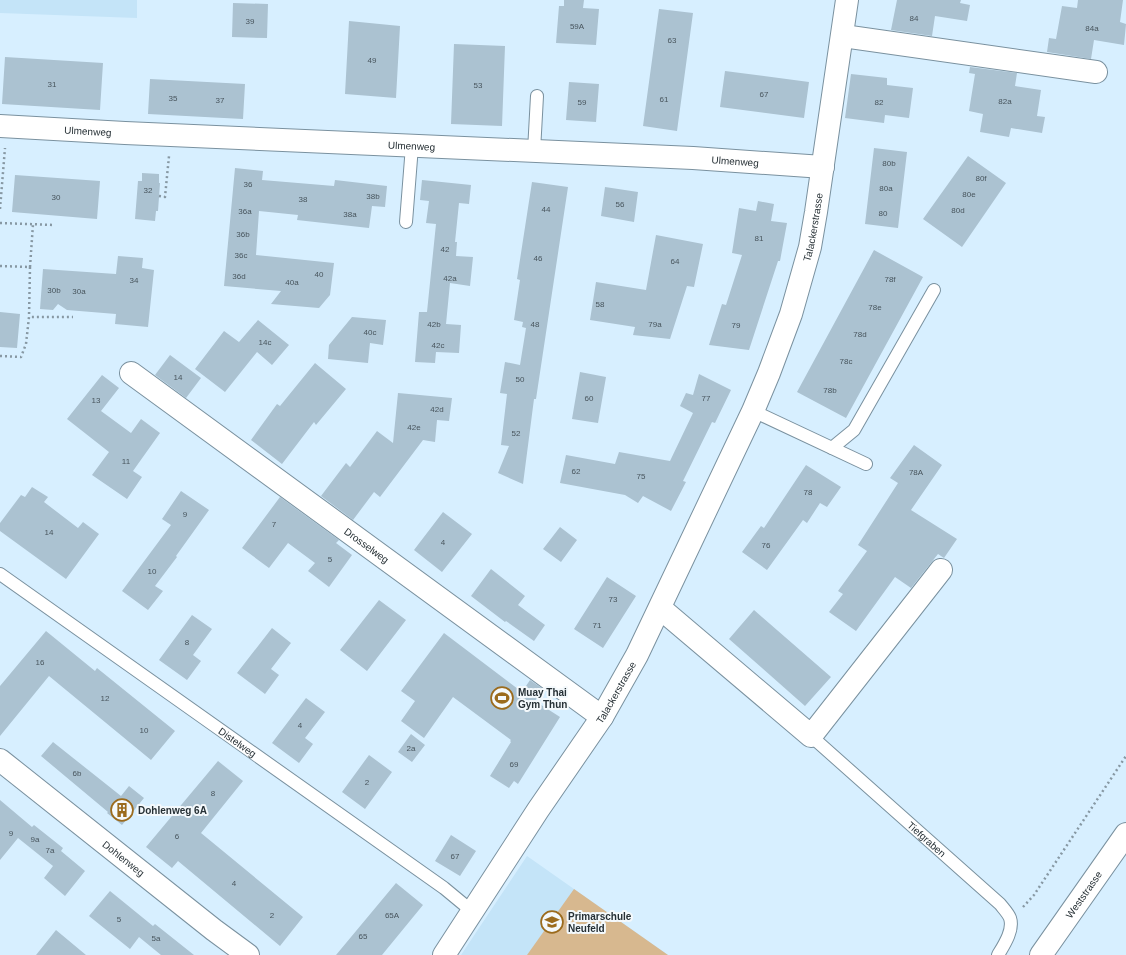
<svg xmlns="http://www.w3.org/2000/svg" width="1126" height="955" font-family="Helvetica,sans-serif">
<rect width="100%" height="100%" fill="#d7efff"/>
<!-- built -->
<path fill="#c4e4f8" d="M0,0h137v18l-137,-5z
M527,856l141,99h-207z"/>
<!-- green -->
<path fill="#d7b88f" d="M574,889l94,66h-141z"/>
<!-- building -->
<path fill="#abc2d1" d="M564,0h20l-1,8 16,1 -3,36 -40,-2 3,-37h5z
M897,0h64l-1,3 10,2 -3,16 -32,-5 -3,20 -41,-6z
M1078,0h45l-3,22 6,2 -2,21 -30,-5 -3,19 -44,-7 2,-14 7,1 6,-33 15,2z
M233,3l35,1 -1,34 -35,-1z
M659,9l34,4 -16,118 -34,-5z
M349,21l51,5 -4,72 -51,-4z
M454,44l51,2 -3,80 -51,-2z
M5,57l98,6 -3,47 -98,-6z
M970,67l47,6 -2,13 26,4 -4,26 8,1 -3,16 -31,-5 -2,9 -29,-5 3,-18 -14,-3 6,-37 -6,-1z
M725,71l84,11 -5,36 -84,-11z
M851,74l36,4v7l26,3 -4,30 -24,-3 -1,8 -39,-5z
M150,79l95,5 -2,35 -95,-5z
M569,82l30,2 -3,38 -30,-2z
M874,148l33,4 -9,76 -33,-4z
M968,156l38,27 -44,64 -39,-28z
M235,168l28,3 -1,9 72,6 1,-6 52,6 -2,21 -13,-1 -3,22 -72,-8 1,-5 -39,-4 -3,44 78,8 -4,32 -11,13 -48,-4 10,-13 -57,-5z
M142,173l17,1v9h1l-2,28h-2l-1,10 -20,-2 3,-38h4z
M15,175l85,6 -3,38 -85,-7z
M422,180l49,5 -2,19 -10,-1 -4,39h2l-1,14 17,1 -3,29 -20,-3 -4,41 15,1 -2,28 -23,-1 -1,11 -20,-1 4,-50h8l9,-88 -10,-1 3,-22 -9,-1z
M532,182l36,5 -32,212h-2l-11,85 -25,-11 11,-27 -8,-1 6,-51 -7,-1 5,-31 15,3 6,-37 -4,-1 1,-5 -9,-2 6,-40 -3,-1z
M605,187l33,5 -4,30 -33,-6z
M758,201l16,3 -3,17 16,2 -7,38h-2l-29,89 -40,-5 13,-41 4,1 16,-50 -10,-2 7,-45 17,3z
M656,235l47,9 -9,43 -7,-1 -17,53 -37,-4 2,-8 -45,-7 6,-38 50,8z
M874,250l49,27 -77,141 -49,-26z
M118,256l25,2 -1,10 12,2 -6,57 -33,-3 1,-10 -49,-4 -9,-6 -5,6 -13,-1 3,-40 73,5z
M0,312l20,2 -3,34 -17,-1z
M352,317l34,3 -3,25 -13,-2 -2,20 -40,-4 1,-14z
M258,320l31,25 -17,20 -15,-13 -32,40 -30,-23 29,-38 15,11z
M170,355l31,23 -15,20 -31,-23z
M315,363l31,26 -30,36 -2,-3 -32,42 -31,-24 26,-36 3,2z
M580,372l26,5 -8,46 -26,-4z
M699,374l32,16 -16,33 -3,-1 -29,59 3,1 -15,29 -28,-15 -5,7 -13,-8 -65,-12 6,-28 49,9 4,-12 51,9 23,-48 -13,-7 6,-13 7,2z
M102,375l17,13 -18,23 30,22 10,-14 19,14 -27,38 9,6 -15,22 -35,-24 17,-23 -42,-33z
M398,393l54,5 -3,23 -12,-1 -2,22 -12,-2 -43,57 -6,-5 -21,28 -32,-24 25,-33 4,4 27,-36 16,12z
M914,445l28,20 -31,45 46,29 -13,19 -6,-4 -27,34 -16,-11 -39,54 -27,-19 14,-18 -5,-3 29,-40 -9,-6 40,-62 -8,-5z
M806,465l35,22 -14,20 -7,-4 -13,20 -4,-3 -36,50 -25,-18 19,-26 3,2z
M32,487l16,10 -4,5 34,26 5,-6 16,12 -33,45 -66,-48v-8l21,-28 4,2z
M181,491l28,19 -33,46 1,1 -22,29 8,5 -15,19 -26,-19 49,-66 -9,-6z
M280,497l59,43 -3,3 16,12 -23,32 -21,-16 7,-8 -27,-20 -19,25 -27,-20z
M443,512l29,22 -30,38 -28,-22z
M560,527l17,13 -16,22 -18,-13z
M491,569l34,27 -7,9 27,20 -11,16 -28,-20 -1,1 -34,-26z
M607,577l29,19 -33,52 -29,-19z
M379,600l27,20 -39,51 -27,-21z
M754,610l77,67 -26,29 -76,-67z
M192,615l20,14 -19,26 8,6 -14,19 -28,-20z
M272,628l19,15 -20,26 8,6 -14,19 -28,-21z
M46,631l49,40 2,-3 78,63 -24,29 -102,-84 -49,60v-50z
M444,633l78,59 8,-12 13,9 -8,12 25,16 -42,67 -4,-3 -5,7 -19,-12 21,-34 -1,-1 1,-1 -58,-43 -29,41 -23,-17 14,-20 -14,-10z
M306,698l19,14 -20,26 8,6 -14,19 -27,-20z
M411,734l14,11 -13,17 -14,-10z
M53,742l68,54 8,-10 15,12 -22,27 -15,-12 1,-1 -67,-56z
M369,755l23,17 -27,37 -23,-17z
M218,761l25,20 -42,52 102,84 -23,29 -102,-85 -6,7 -26,-21z
M0,800l32,27 2,-2 29,23 -2,3 24,20 -20,25 -21,-18 9,-12 -35,-28 -18,22z
M451,835l25,16 -16,25 -25,-15z
M396,883l27,22 -41,50h-46z
M110,891l43,35 2,-2 39,31h-33l-22,-18 -9,12 -41,-33z
M56,930l30,25h-50z"/>
<g fill="none" stroke-linecap="round" stroke-linejoin="round">
<!-- lane casing -->
<g stroke="#7a919f" stroke-width="14">
<g id="lane">
<path d="M534,151l3,-55"/>
<path d="M406,222l6,-76"/>
<path d="M753,411l113,53"/>
<path d="M832,448l22,-18 80,-140"/>
<path id="s1" d="M0,574l444,314 29,24"/>
<path id="s2" d="M811,736l189,168c3,4 8,9 10,14 4,12 -6,27 -12,37"/>
</g>
</g>
<!-- street casing -->
<g stroke="#7a919f" stroke-width="24">
<g id="street">
<path d="M843,36l253,36"/>
<path id="s3" d="M0,126l125,7 568,25 130,9"/>
<path id="s4" d="M131,373l471,344"/>
<path d="M660,608l151,128 130,-166"/>
<path id="s5" d="M0,760l214,170 34,25"/>
<path id="s6" d="M444,955l94,-145 64,-93 35,-62 116,-244 16,-38 22,-59 19,-67 6,-35 31,-212"/>
</g>
</g>
<!-- secondary casing -->
<g stroke="#7a919f" stroke-width="24">
<g id="secondary">
<path id="s7" d="M1041,955l85,-121"/>
</g>
</g>
<!-- path -->
<path stroke="#8798a3" stroke-width="2.5" stroke-dasharray="2 3" stroke-linecap="butt" d="M159,196l6,1 4,-41
M0,209l5,-61
M0,223l54,2
M0,266l30,1 -1,50
M30,267l3,-43
M0,356l21,1 5,-13 3,-27h44
M1023,907l11,-12 92,-139"/>
<!-- lane -->
<use href="#lane" stroke="#fff" stroke-width="12"/>
<!-- street -->
<use href="#street" stroke="#fff" stroke-width="22"/>
<!-- secondary -->
<use href="#secondary" stroke="#fff" stroke-width="22"/>
</g>
<!-- icons -->
<defs>
<g id="stadium-ring" transform="scale(1.15)"><circle r="9.5" fill="#f4f9fc" stroke="#9b6b1d" stroke-width="1.5"/><path d="M0-5a6.5 5 0 1 0 0 10a6.5 5 0 1 0 0-10ZM-3.5-1.8h7v3.6h-7Z" fill="#9b6b1d"/></g>
<g id="building-ring" transform="scale(1.15)"><circle r="9.5" fill="#f4f9fc" stroke="#9b6b1d" stroke-width="1.5"/><path d="M-4-6H4V6H1V3H-1V6H-4ZM-2.5-4.3h1.7v1.8h-1.7ZM.8-4.3h1.7v1.8H.8ZM-2.5-1h1.7V.8h-1.7ZM.8-1h1.7V.8H.8Z" fill="#9b6b1d"/></g>
<g id="school-ring" transform="scale(1.15)"><circle r="9.5" fill="#f4f9fc" stroke="#9b6b1d" stroke-width="1.5"/><path d="M0-5L7-2L0 1L-7-2ZM-4 1L0 2.5L4 1V4Q0 6-4 4Z" fill="#9b6b1d"/></g>
</defs>
<g fill-rule="evenodd">
<use href="#stadium-ring" x="502" y="698"/>
<use href="#building-ring" x="122" y="810"/>
<use href="#school-ring" x="552" y="922"/>
</g>
<g text-anchor="middle" stroke-width="4" stroke-linejoin="round" paint-order="stroke">
<!-- number labels -->
<g font-size="8" fill="#48555d">
<text x="914" y="21">84</text>
<text x="250" y="24">39</text>
<text x="577" y="29">59A</text>
<text x="1092" y="31">84a</text>
<text x="672" y="43">63</text>
<text x="372" y="63">49</text>
<text x="52" y="87">31</text>
<text x="478" y="88">53</text>
<text x="764" y="97">67</text>
<text x="173" y="101">35</text>
<text x="664" y="102">61</text>
<text x="220" y="103">37</text>
<text x="1005" y="104">82a</text>
<text x="582" y="105">59</text>
<text x="879" y="105">82</text>
<text x="889" y="166">80b</text>
<text x="981" y="181">80f</text>
<text x="248" y="187">36</text>
<text x="886" y="191">80a</text>
<text x="148" y="193">32</text>
<text x="969" y="197">80e</text>
<text x="373" y="199">38b</text>
<text x="56" y="200">30</text>
<text x="303" y="202">38</text>
<text x="620" y="207">56</text>
<text x="546" y="212">44</text>
<text x="958" y="213">80d</text>
<text x="245" y="214">36a</text>
<text x="883" y="216">80</text>
<text x="350" y="217">38a</text>
<text x="243" y="237">36b</text>
<text x="759" y="241">81</text>
<text x="445" y="252">42</text>
<text x="241" y="258">36c</text>
<text x="538" y="261">46</text>
<text x="675" y="264">64</text>
<text x="319" y="277">40</text>
<text x="239" y="279">36d</text>
<text x="450" y="281">42a</text>
<text x="890" y="282">78f</text>
<text x="134" y="283">34</text>
<text x="292" y="285">40a</text>
<text x="54" y="293">30b</text>
<text x="79" y="294">30a</text>
<text x="600" y="307">58</text>
<text x="875" y="310">78e</text>
<text x="434" y="327">42b</text>
<text x="535" y="327">48</text>
<text x="655" y="327">79a</text>
<text x="736" y="328">79</text>
<text x="370" y="335">40c</text>
<text x="860" y="337">78d</text>
<text x="265" y="345">14c</text>
<text x="438" y="348">42c</text>
<text x="846" y="364">78c</text>
<text x="178" y="380">14</text>
<text x="520" y="382">50</text>
<text x="830" y="393">78b</text>
<text x="589" y="401">60</text>
<text x="706" y="401">77</text>
<text x="96" y="403">13</text>
<text x="437" y="412">42d</text>
<text x="414" y="430">42e</text>
<text x="516" y="436">52</text>
<text x="126" y="464">11</text>
<text x="576" y="474">62</text>
<text x="916" y="475">78A</text>
<text x="641" y="479">75</text>
<text x="808" y="495">78</text>
<text x="185" y="517">9</text>
<text x="274" y="527">7</text>
<text x="49" y="535">14</text>
<text x="443" y="545">4</text>
<text x="766" y="548">76</text>
<text x="330" y="562">5</text>
<text x="152" y="574">10</text>
<text x="613" y="602">73</text>
<text x="597" y="628">71</text>
<text x="187" y="645">8</text>
<text x="40" y="665">16</text>
<text x="105" y="701">12</text>
<text x="300" y="728">4</text>
<text x="144" y="733">10</text>
<text x="411" y="751">2a</text>
<text x="514" y="767">69</text>
<text x="77" y="776">6b</text>
<text x="367" y="785">2</text>
<text x="213" y="796">8</text>
<text x="11" y="836">9</text>
<text x="177" y="839">6</text>
<text x="35" y="842">9a</text>
<text x="50" y="853">7a</text>
<text x="455" y="859">67</text>
<text x="234" y="886">4</text>
<text x="272" y="918">2</text>
<text x="392" y="918">65A</text>
<text x="119" y="922">5</text>
<text x="363" y="939">65</text>
<text x="156" y="941">5a</text>
</g>
<!-- street labels -->
<g font-size="10" fill="#273136" stroke="#f4f9fc">
<text dy="4" stroke="none"><textPath href="#s3" startOffset="88">Ulmenweg</textPath></text>
<text dy="4" stroke="none"><textPath href="#s3" startOffset="412">Ulmenweg</textPath></text>
<text dy="4" stroke="none"><textPath href="#s3" startOffset="736">Ulmenweg</textPath></text>
<text dy="4" stroke="none"><textPath href="#s6" startOffset="821">Talackerstrasse</textPath></text>
<text dy="4" stroke="none"><textPath href="#s4" startOffset="292">Drosselweg</textPath></text>
<text dy="4" stroke="none"><textPath href="#s6" startOffset="314">Talackerstrasse</textPath></text>
<text dy="4" stroke="none"><textPath href="#s1" startOffset="291">Distelweg</textPath></text>
<text dy="4" stroke="none"><textPath href="#s2" startOffset="155">Tiefgraben</textPath></text>
<text dy="4" stroke="none"><textPath href="#s5" startOffset="158">Dohlenweg</textPath></text>
<text dy="4" stroke="none"><textPath href="#s7" startOffset="74">Weststrasse</textPath></text>
</g>
<!-- poi labels -->
<g font-size="10" font-weight="bold" fill="#273136" stroke="#f4f9fc" text-anchor="start">
<text x="518" y="696">Muay Thai<tspan x="518" dy="12">Gym Thun</tspan></text>
<text x="138" y="814">Dohlenweg 6A</text>
<text x="568" y="920">Primarschule<tspan x="568" dy="12">Neufeld</tspan></text>
</g>
</g>
</svg>
